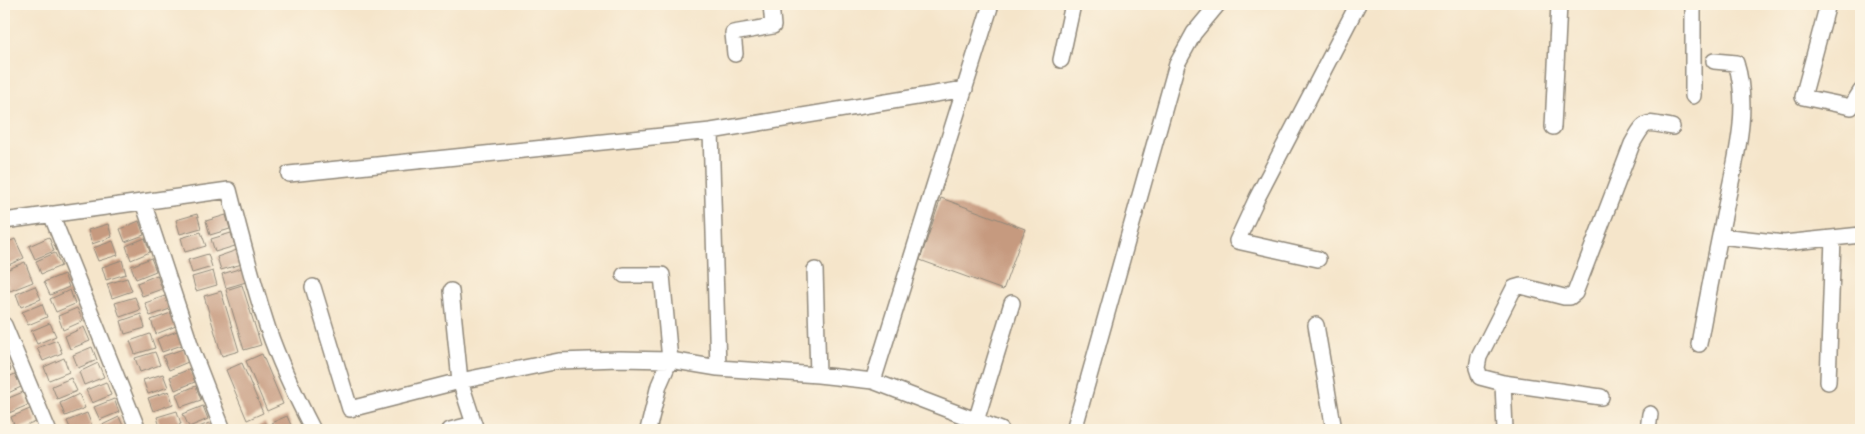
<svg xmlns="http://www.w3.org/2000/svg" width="1865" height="434" font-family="'Gentium Book Plus',serif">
<rect width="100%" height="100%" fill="#fcf5e5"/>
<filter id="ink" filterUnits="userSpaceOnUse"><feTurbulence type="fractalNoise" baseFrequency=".02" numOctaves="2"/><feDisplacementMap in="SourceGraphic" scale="10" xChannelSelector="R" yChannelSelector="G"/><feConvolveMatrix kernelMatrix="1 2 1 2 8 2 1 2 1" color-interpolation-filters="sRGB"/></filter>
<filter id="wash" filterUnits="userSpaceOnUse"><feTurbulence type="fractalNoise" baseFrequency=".0096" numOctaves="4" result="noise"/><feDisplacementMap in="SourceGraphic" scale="20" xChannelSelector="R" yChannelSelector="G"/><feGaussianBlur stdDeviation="1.12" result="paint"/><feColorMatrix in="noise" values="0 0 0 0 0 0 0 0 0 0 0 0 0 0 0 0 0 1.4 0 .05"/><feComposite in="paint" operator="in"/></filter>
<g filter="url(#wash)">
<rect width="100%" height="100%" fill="#f5e5ca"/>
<g id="blocks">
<!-- building -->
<path fill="#c69a7f" d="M941,198l84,31 -22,61 -83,-30z
M197,214l4,14 -21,6 -4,-14z
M226,215l4,14 -20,6 -4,-14z
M139,221l5,14 -19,7 -5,-13z
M108,224l4,13 -20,7 -4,-14z
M201,232l5,14 -21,6 -4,-14z
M231,233l4,13 -20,6 -4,-13z
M49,237l5,14 -19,8 -6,-13z
M145,238l5,14 -19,8 -5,-14z
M15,239l9,19 -20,9v-23z
M113,241l5,14 -20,6 -5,-13z
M237,250l5,14 -21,6 -4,-13z
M55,253l6,13 -20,8 -5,-13z
M208,254l4,13 -20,6 -4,-13z
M151,258l5,13 -20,8 -5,-13z
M122,260l4,14 -20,6 -4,-13z
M25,262l8,20 -23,9 -6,-15v-5z
M242,268l4,14 -20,6 -4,-14z
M213,271l4,14 -21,6 -4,-14z
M64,274l5,13 -19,8 -6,-13z
M157,275l5,14 -20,7 -5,-13z
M127,278l5,13 -20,7 -5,-14z
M242,285l19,60 -17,5 -18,-60z
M35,286l6,13 -20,8 -5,-13z
M70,290l5,14 -19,8 -6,-13z
M221,291l18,60 -17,5 -18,-60z
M165,296l5,13 -20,7 -5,-13z
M135,297l5,13 -20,7 -5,-14z
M42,304l5,13 -19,8 -6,-13z
M77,308l6,13 -20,9 -5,-14z
M171,313l5,13 -20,8 -5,-14z
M141,314l4,14 -20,6 -4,-13z
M50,323l6,13 -19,8 -6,-13z
M84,327l6,14 -20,8 -5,-13z
M177,331l5,14 -20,7 -5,-13z
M150,334l5,14 -20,6 -5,-13z
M57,340l5,13 -19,8 -6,-13z
M92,347l5,13 -19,8 -5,-13z
M183,349l5,13 -19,8 -6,-14z
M155,352l5,13 -20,7 -5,-14z
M262,354l21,50 -16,7 -21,-50z
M6,357l5,13 -7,3v-15z
M64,358l5,14 -20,8 -5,-13z
M98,363l6,14 -20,8 -5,-13z
M242,363l21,50 -16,7 -21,-50z
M190,369l5,13 -20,8 -5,-13z
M15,374l6,13 -17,8v-16z
M163,374l5,13 -20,7 -5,-14z
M71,378l6,13 -20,8 -5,-13z
M106,382l5,13 -19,8 -6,-13z
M196,386l5,14 -20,7 -5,-13z
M169,391l4,13 -20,7 -5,-13z
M23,392l5,13 -19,8 -5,-13z
M79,394l6,14 -20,8 -5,-13z
M114,399l5,13 -19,8 -6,-13z
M203,406l5,13 -19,8 -6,-13z
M30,409l6,13 -20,8 -5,-13z
M177,411l4,13 -20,6 -4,-13z
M87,413l5,13 -11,4h-10l-4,-9z
M287,416l6,14h-19l-3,-7z
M119,417l6,13h-23l-2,-4z
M209,423l3,7h-20z
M265,423l3,7h-20z"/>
</g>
</g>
<g filter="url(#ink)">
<use href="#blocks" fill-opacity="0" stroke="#90887a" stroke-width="1"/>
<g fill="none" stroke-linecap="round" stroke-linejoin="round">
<!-- minor casing -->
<g stroke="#90887a" stroke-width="18">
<path id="minor" d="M1828,4l-25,93 48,10 10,-16
M735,54l-2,-21 40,-7 -2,-22
M1061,60l12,-56
M1693,96v-92
M1553,127l6,-123
M711,131l7,237
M289,174l422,-43 254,-42
M143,202l50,151 30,77
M51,214l87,216
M4,221l225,-31c12,47 24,94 39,139 12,35 28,68 45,101
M1720,236l64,7 77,-8
M1318,259l-81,-18 20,-43 101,-194
M815,270l3,105
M313,287l37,122 110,-28 99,-20 60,-2 51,1 -8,-85h-38
M451,291l9,90 16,49
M4,325l44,105
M1316,325l18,105
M1699,344c8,-45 17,-89 26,-133 9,-47 26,-100 11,-148l-22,-2
M873,381l118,-377
M1828,382l5,-144
M1503,383l2,47
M1601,397l-98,-14 -23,-6 -3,-9 2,-11 35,-69 7,-2 43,11h6l5,-4 57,-149c14,-25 13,-22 40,-17
M976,421l36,-118
M450,430l24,-6
M648,430l11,-45 11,-25 48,8 100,7 55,6 128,49
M1074,430l103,-366 17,-31 24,-29
M1648,430l2,-16"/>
</g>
<!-- minor -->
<use href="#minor" stroke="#fff" stroke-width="15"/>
</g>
</g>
<!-- margin -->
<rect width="1865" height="434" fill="none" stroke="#fcf5e5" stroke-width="20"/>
</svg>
